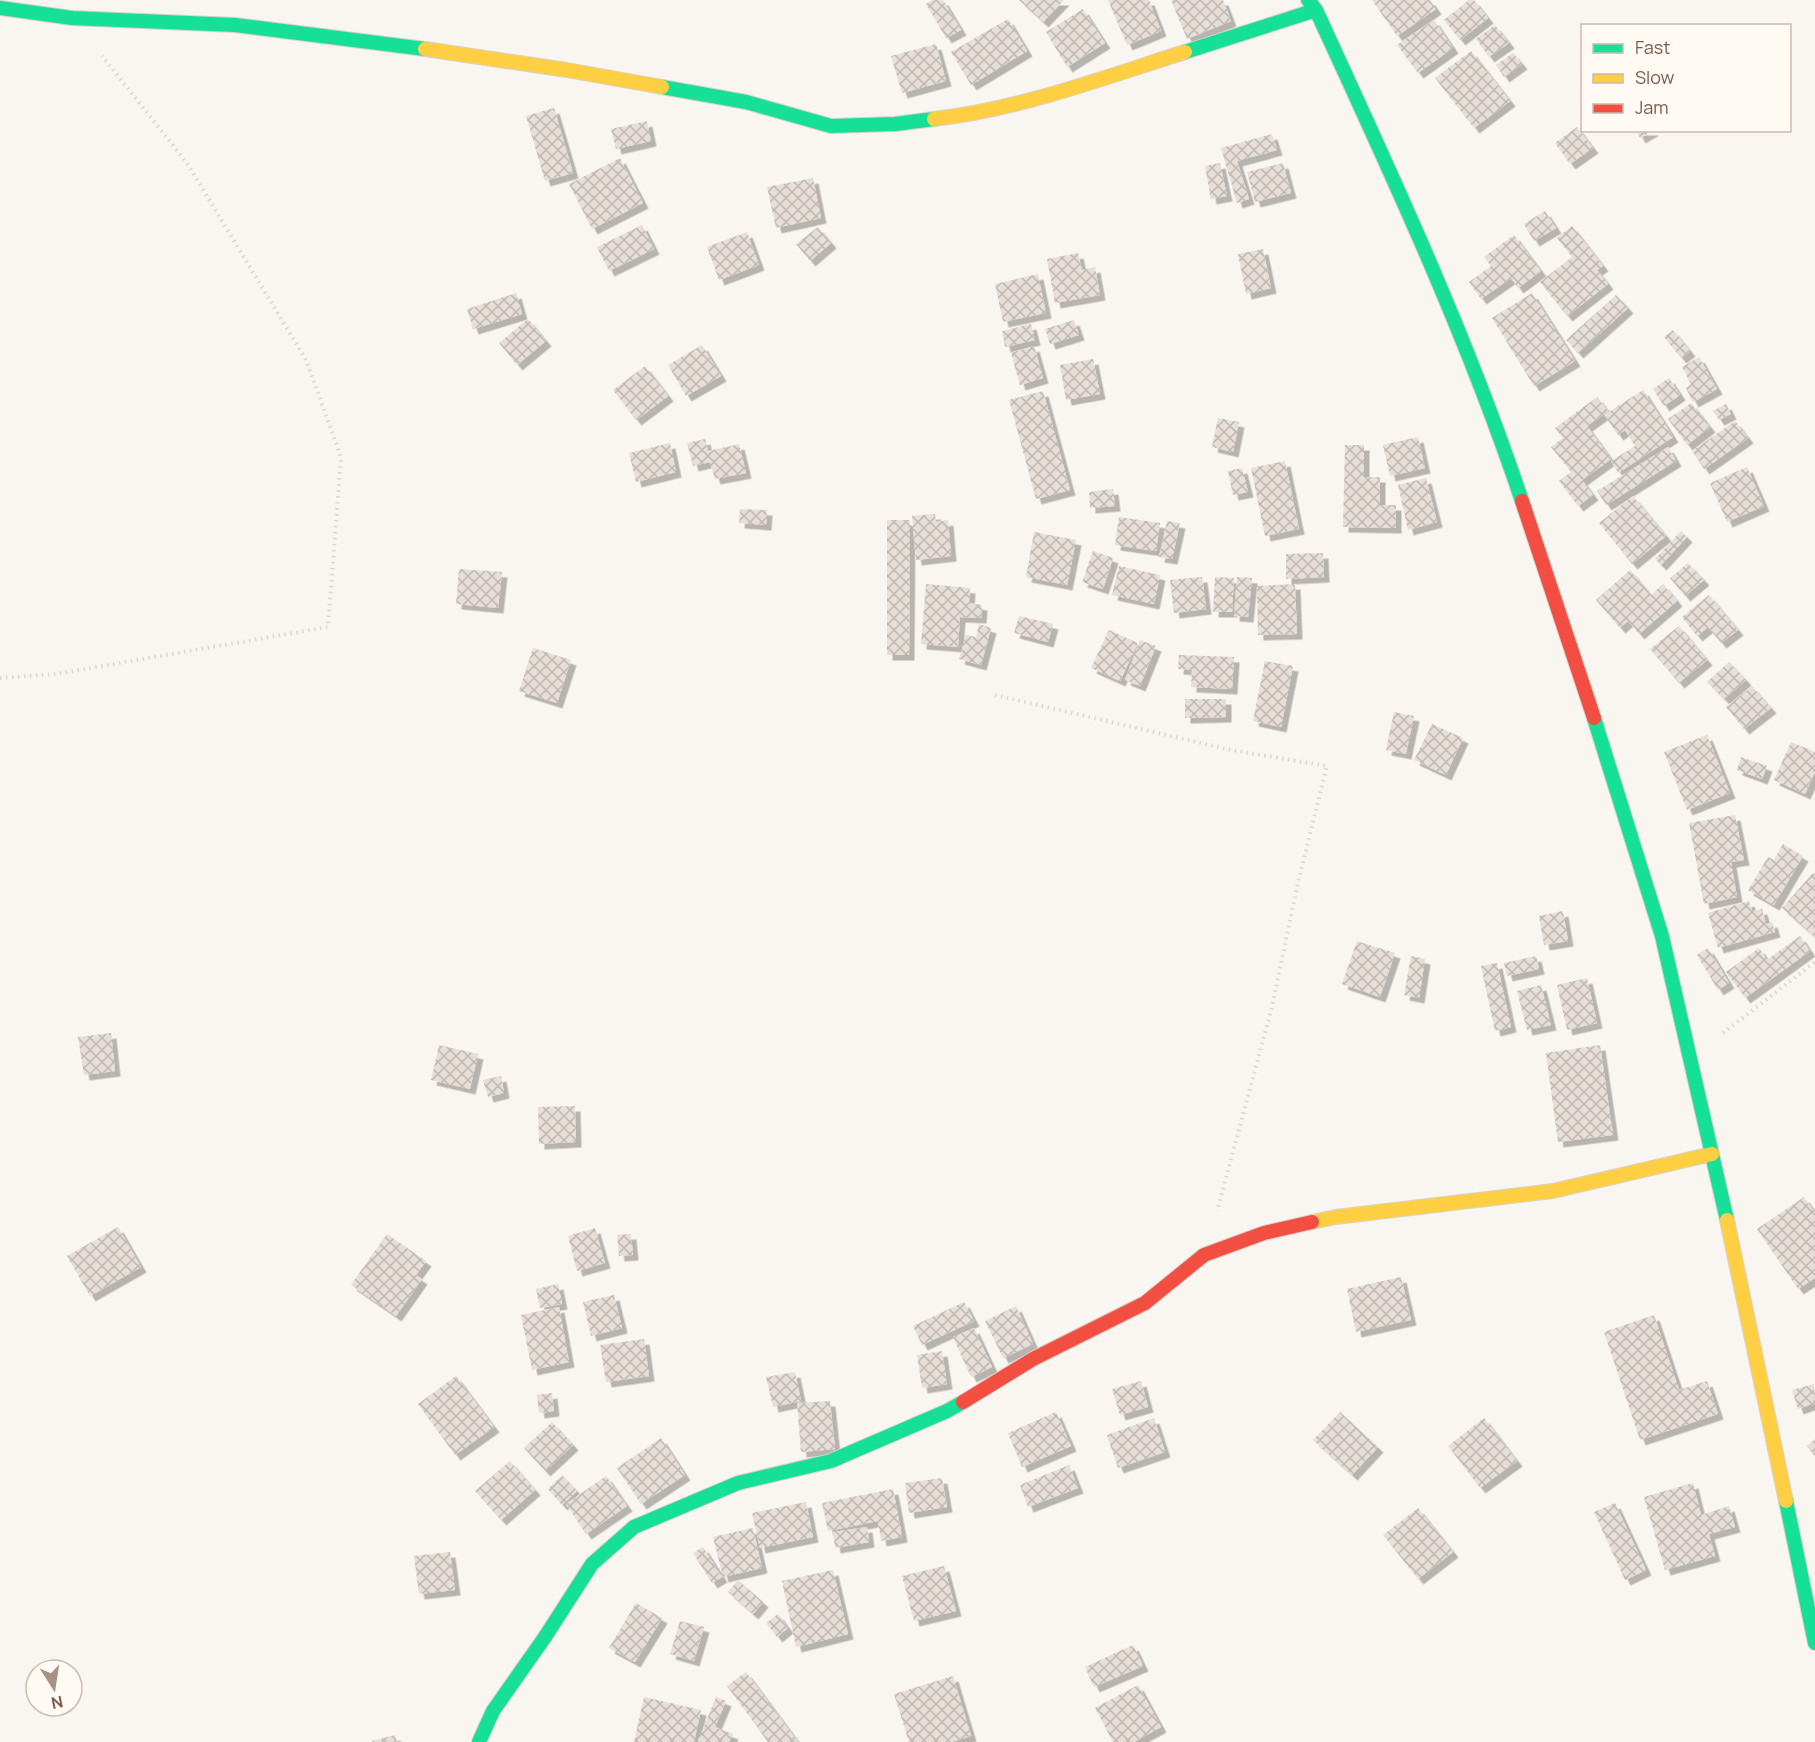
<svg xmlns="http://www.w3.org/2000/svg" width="1815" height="1742" font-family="Manrope,sans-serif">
<defs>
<pattern id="building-cross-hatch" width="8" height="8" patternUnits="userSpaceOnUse" patternTransform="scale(1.5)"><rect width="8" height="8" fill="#e6ded7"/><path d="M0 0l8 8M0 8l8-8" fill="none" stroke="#bfb7b1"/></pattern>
<filter id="shadow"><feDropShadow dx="5.5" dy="5.5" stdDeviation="0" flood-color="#0004"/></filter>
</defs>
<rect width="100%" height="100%" fill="#f9f5f0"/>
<!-- building -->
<path fill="url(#building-cross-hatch)" filter="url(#shadow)" d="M932,0h11l18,30 -15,8 -20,-34z
M1019,0h45l-21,22z
M1108,0h41l12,31 -34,14z
M1171,0h52l8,21 -44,18z
M1372,0h58l6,9 -39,27z
M1469,0h5l14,18 -28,22 -16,-20z
M1083,9l22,34 -38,24 -21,-35z
M1008,19l19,32 -56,34 -20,-33z
M1434,20l19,28 -35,25 -21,-28z
M1495,25l14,18 -20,14 -13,-18z
M936,44l10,37 -44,12 -11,-37z
M1471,51l39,50 -36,27 -39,-50z
M1513,53l9,11 -18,13 -8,-12z
M554,108l19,65 -28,8 -19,-65z
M647,121l4,20 -35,8 -5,-20z
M1577,127l16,21 -23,16 -15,-21z
M1636,130h18l-14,8z
M1272,134l5,16 -40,11 12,38 -12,4 -16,-55z
M620,158l23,45 -51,26 -23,-45z
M1220,163l7,33 -16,3 -6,-33z
M1283,163l8,30 -36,9 -8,-30z
M813,178l8,40 -45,10 -9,-41z
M1545,211l11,17 -22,13 -10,-17z
M642,225l12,24 -45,22 -12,-24z
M1572,226l31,40 -6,4 11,14 -41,32 -27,-34 32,-25 -15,-19z
M818,227l13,16 -21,18 -14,-17z
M747,232l12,33 -40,15 -12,-33z
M1514,235l27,36 -23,17 -7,-10 -30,21 -12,-17 22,-16 -7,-9z
M1263,249l8,39 -25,6 -8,-40z
M1078,253l4,17 13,-3 5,28 -45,8 -8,-44z
M1038,274l8,39 -43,9 -8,-38z
M516,293l6,21 -49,15 -6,-20z
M1532,293l43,68 -41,25 -42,-68z
M1616,295l12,13 -50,45 -12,-13z
M528,319l18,22 -29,24 -18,-22z
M1074,320l5,15 -29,9 -5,-15z
M1031,324l4,16 -30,7 -3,-16z
M1673,330l17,21 -9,7 -17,-21z
M702,345l19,31 -35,20 -18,-31z
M1034,346l9,32 -23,7 -9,-32z
M1699,357l18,32 -24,13 -7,-14 5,-4 -9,-17z
M1093,359l7,35 -34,6 -6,-35z
M645,366l23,30 -32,24 -23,-30z
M1669,378l11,17 -16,11 -11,-17z
M1643,390l30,47 -55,36 -7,-12 24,-15 -10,-16 -7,5 -14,-20z
M1043,391l27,99 -34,9 -27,-99z
M1597,397l11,14 -21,15 24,33 -29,21 11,15 -15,11 -19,-25 12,-9 -20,-25 12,-9 -8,-10z
M1691,403l19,24 -23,18 -19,-26z
M1726,404l5,10 -12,6 -6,-9z
M1218,418l21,4 -6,30 -21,-5z
M1735,421l13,17 -44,31 -12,-18z
M1418,437l7,31 -35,8 -7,-31z
M705,439l3,12 31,-7 7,29 -31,6 -5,-17 -17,4 -6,-23z
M670,443l6,29 -40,10 -7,-29z
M1345,445h19v32h16v28h16v23l-53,-1z
M1668,447l8,14 -70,44 -9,-14z
M1285,461l14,68 -34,7 -14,-68z
M1747,467l17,39 -37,16 -17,-39z
M1242,468l6,24 -15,3 -5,-24z
M1426,478l11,44 -29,8 -10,-45z
M1113,489l2,17 -25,2 -1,-16z
M1633,496l33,40 -34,28 -33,-41z
M740,509l27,1 -1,15 -27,-2z
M935,514l1,8 12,-2 3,36 -35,4 -4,-44z
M1119,517l41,6 -4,28 -41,-6z
M887,520h23l-1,135h-22z
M1167,521l13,2 -8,36 -13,-2z
M1681,531l6,6 -26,28 -6,-6z
M1034,532l42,8 -9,45 -41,-8z
M1093,551l20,7 -10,31 -21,-7z
M1323,553l1,24 -38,2v-25z
M1688,563l16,17 -19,16 -15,-18z
M1119,566l41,9 -6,29 -42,-9z
M459,569l43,3 -4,36 -42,-4z
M1630,570l21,25 12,-11 14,17 -38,33 -11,-13 -8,7 -24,-28z
M1202,577l4,32 -32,4 -4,-33z
M1215,577l19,1 -2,34h-19z
M1237,577l15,1 -4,39 -14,-1z
M926,584l44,4 -1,15 13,2 -1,13 -21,-1 -2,30 -37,-3z
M1295,584l2,50 -39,1 -1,-49z
M1709,595l29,35 -17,13 -13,-16 -11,9 -15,-19z
M1019,616l34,8 -5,18 -34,-9z
M979,624l12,4 -10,37 -22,-6 7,-24 10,2z
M1679,626l28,34 -28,23 -29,-34z
M1109,630l29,13 -18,38 -29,-13z
M1140,640l16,6 -16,40 -15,-6z
M533,648l38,12 -14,43 -38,-12z
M1179,655l55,2 -2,32 -41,-2 1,-17 -14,-1z
M1265,661l28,5 -12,61 -28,-6z
M1729,662l17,18 -22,19 -17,-17z
M1752,686l19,22 -27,21 -18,-22z
M1185,699h41v18l-41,1z
M1394,712l20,4 -8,38 -20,-4z
M1432,724l31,14 -17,37 -32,-15z
M1707,735l23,58 -43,17 -23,-58z
M1791,742l24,10v20l-10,22 -31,-14z
M1741,757l26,9 -5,13 -25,-9z
M1735,815l9,45 -13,2 6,35 -33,7 -15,-81z
M1783,844l20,12 -29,49 -26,-15 20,-33 6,3z
M1813,873l2,1v63l-33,-29z
M1749,901l3,10 10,-2 4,15 6,-2 3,10 -57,16 -10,-35z
M1563,911l5,30 -24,4 -5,-29z
M1800,936l10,15 -65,47 -19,-26 33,-24 8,12z
M1357,941l38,12 -15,44 -38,-13z
M1708,948l21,35 -11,7 -21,-35z
M1411,956l14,3 -6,39 -15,-3z
M1536,956l3,13 -32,7 -3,-13z
M1497,963l14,64 -16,4 -14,-65z
M1587,978l10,45 -30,7 -10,-45z
M1541,985l10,40 -24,5 -10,-39z
M111,1033l4,38 -31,4 -6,-38z
M439,1045l39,9 -8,35 -39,-9z
M1600,1045l13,90 -55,7 -12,-89z
M501,1076l3,17 -16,4 -5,-17z
M575,1106l1,36 -37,2 -1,-37z
M1804,1197l11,16v65l-17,11 -41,-60z
M118,1227l23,40 -51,29 -23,-40z
M595,1228l10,35 -28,8 -9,-35z
M387,1234l39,27 -10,14 6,4 -26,37 -45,-31z
M631,1234l2,21 -14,1 -2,-21z
M1401,1277l10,43 -55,12 -9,-43z
M558,1284l4,20 -22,4 -4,-19z
M614,1295l8,33 -31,8 -8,-34z
M964,1302l10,19 -52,24 -9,-19z
M1016,1306l17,38 -30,14 -18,-37z
M559,1307l10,55 -37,8 -11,-55z
M1654,1315l25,75 28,-9 11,33 -78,26 -36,-108z
M974,1328l18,39 -21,10 -18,-40z
M644,1339l5,37 -43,6 -6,-37z
M942,1351l5,33 -25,4 -5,-33z
M795,1372l6,29 -28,6 -7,-30z
M456,1376l38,51 -39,28 -37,-51z
M1141,1381l7,26 -28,8 -8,-26z
M1814,1384l1,19 -17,6 -6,-19z
M552,1393l2,18 -15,2 -2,-18z
M830,1401l5,48 -34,3 -4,-49z
M1056,1412l15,34 -49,21 -14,-34z
M1340,1412l38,35 -26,28 -39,-35z
M1154,1418l11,34 -47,16 -11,-33z
M1484,1418l33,43 -37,27 -32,-42z
M552,1422l21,23 -28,26 -21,-23z
M661,1438l24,37 -44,29 -24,-36z
M1815,1439v17l-8,-10z
M510,1461l25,29 -34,30 -26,-29z
M1069,1465l9,23 -50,19 -8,-22z
M562,1475l15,16 -15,14 -14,-16z
M606,1476l21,30 -41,28 -20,-30z
M942,1478l5,29 -38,6 -4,-30z
M1693,1483l8,32 28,-9 6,21 -26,7 6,22 -50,14 -21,-73z
M893,1489l9,48 -21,4 -3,-20 -50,10 -6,-28z
M806,1502l7,35 -53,11 -8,-35z
M1615,1503l31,67 -21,10 -31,-68z
M1418,1508l35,44 -35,27 -35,-44z
M867,1527l2,15 -34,6 -2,-16z
M753,1528l9,40 -39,9 -10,-40z
M703,1547l19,30 -10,6 -19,-30z
M450,1552l5,38 -36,4 -5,-38z
M944,1566l12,45 -42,10 -12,-45z
M833,1570l15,64 -52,13 -14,-66z
M738,1580l25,22 -10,12 -25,-22z
M636,1603l26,15 -27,44 -26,-14z
M778,1614l10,14 -11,9 -11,-14z
M680,1621l24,6 -10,34 -24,-7z
M1133,1645l10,21 -49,21 -9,-20z
M746,1672l52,70h-30l-41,-56z
M953,1676l18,60 -19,6h-43l-15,-48z
M1138,1685l23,42 -27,15h-21l-18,-34z
M644,1697l57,13 -7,32h-60z
M716,1697l10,4 -11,26 18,7 -4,8h-28l-3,-1z
M395,1735l2,7h-25v-1z"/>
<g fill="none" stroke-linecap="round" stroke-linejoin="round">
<!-- fast casing -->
<g stroke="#d9d2cb" stroke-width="16">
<path id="fast" d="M1308,0l8,10c74,161 150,323 206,491
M0,8l72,10 163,7 190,24
M1185,52l131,-42
M662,87l84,15 85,24 64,-2 39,-5
M1594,718l68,218 65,284
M1786,1501l29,142
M479,1742l14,-31 52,-74 47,-73 42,-37 104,-44 93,-22 116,-50 16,-9"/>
</g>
<!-- slow casing -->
<g stroke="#d9d2cb" stroke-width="16">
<path id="slow" d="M425,49l142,21 95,17
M934,119c86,-10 169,-41 251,-67
M1727,1220l59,281
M1312,1222l24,-5 217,-26 159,-37"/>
</g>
<!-- jam casing -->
<g stroke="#d9d2cb" stroke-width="16">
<path id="jam" d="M1522,501l72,217
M963,1402l70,-43 112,-56 59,-48 60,-22 48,-11"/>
</g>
<!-- path -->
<path stroke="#dcd5d0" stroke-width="4" stroke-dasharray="1.5 4.5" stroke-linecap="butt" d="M0,678l56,-4 272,-47 13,-170 -35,-97 -119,-197 -85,-107
M995,695l236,55 96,16 -30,121 -25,120 -55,204
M1723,1033l92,-71"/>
<!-- fast -->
<use href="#fast" stroke="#16e098" stroke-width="14"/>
<!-- slow -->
<use href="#slow" stroke="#ffcf43" stroke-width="14"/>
<!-- jam -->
<use href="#jam" stroke="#f24e42" stroke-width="14"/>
</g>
<!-- legend -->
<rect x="1581" y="24" width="210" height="108" fill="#fffaf3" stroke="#cabbb1" stroke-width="1.5"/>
<rect x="1593" y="44" width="30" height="9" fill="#16e098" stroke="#cabbb1" stroke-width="1.5"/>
<text x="1635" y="54" font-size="18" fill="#7a5c4d">Fast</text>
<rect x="1593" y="74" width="30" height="9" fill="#ffcf43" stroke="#cabbb1" stroke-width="1.5"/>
<text x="1635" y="84" font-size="18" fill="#7a5c4d">Slow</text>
<rect x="1593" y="104" width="30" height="9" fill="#f24e42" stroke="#cabbb1" stroke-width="1.5"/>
<text x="1635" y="114" font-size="18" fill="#7a5c4d">Jam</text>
<!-- north arrow -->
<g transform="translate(54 1688) rotate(168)"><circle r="28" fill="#fffaf3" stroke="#cabbb1" stroke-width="1.5"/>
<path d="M0-4.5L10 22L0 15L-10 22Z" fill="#a69286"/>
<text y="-9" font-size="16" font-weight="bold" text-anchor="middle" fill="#7a5c4d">N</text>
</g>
</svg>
